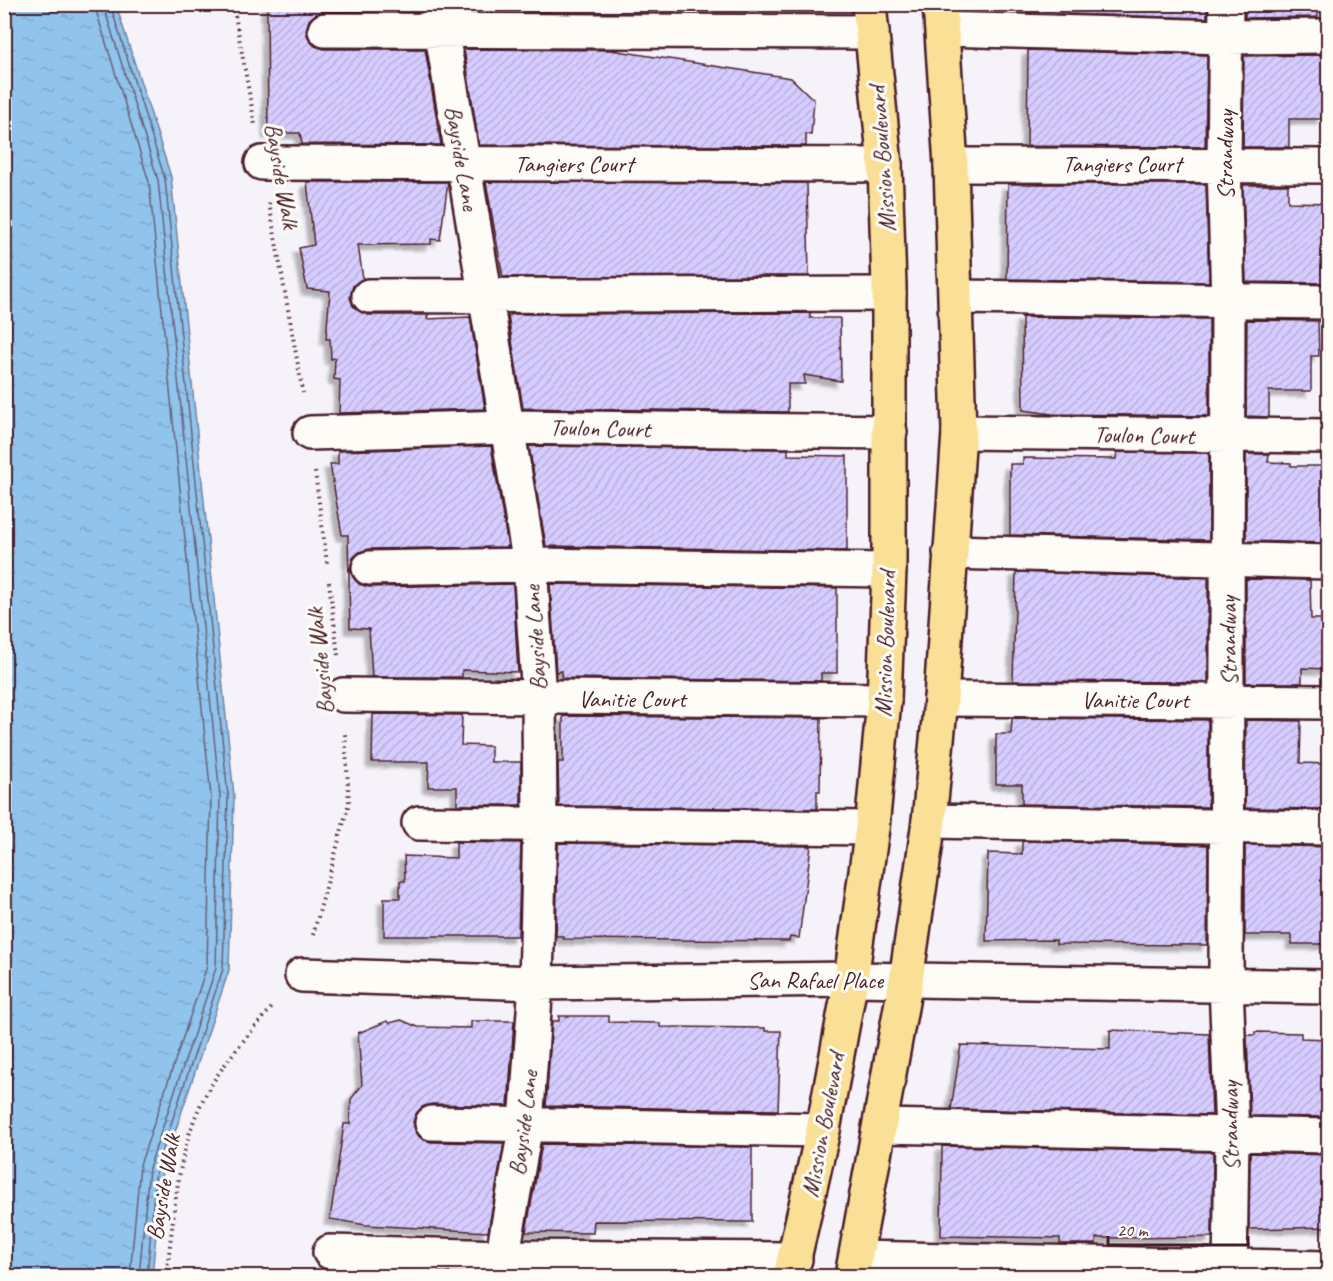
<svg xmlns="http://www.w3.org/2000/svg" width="1333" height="1281" font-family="Caveat,sans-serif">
<defs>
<pattern id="water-ripples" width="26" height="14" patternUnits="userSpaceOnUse" patternTransform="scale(1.5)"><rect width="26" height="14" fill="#90c4ed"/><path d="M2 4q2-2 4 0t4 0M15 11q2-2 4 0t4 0" fill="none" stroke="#7ea8cb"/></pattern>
<pattern id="building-hatch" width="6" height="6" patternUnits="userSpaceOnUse" patternTransform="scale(1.5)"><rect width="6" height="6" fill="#d6ccff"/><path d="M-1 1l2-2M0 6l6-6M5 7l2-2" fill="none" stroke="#b9afdb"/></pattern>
<filter id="shadow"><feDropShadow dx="-5.5" dy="5.5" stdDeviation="1.5" flood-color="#0004"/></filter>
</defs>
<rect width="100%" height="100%" fill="#f5f2f9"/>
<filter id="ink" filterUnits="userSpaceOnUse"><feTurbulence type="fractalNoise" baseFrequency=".0167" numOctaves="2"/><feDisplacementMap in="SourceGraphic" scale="12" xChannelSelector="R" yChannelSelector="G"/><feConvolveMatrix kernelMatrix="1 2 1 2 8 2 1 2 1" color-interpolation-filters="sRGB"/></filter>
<g filter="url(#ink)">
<!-- water -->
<path fill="url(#water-ripples)" stroke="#74829f" stroke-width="1.5" d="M5,4l111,1 55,172 63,619 -5,174 -67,201 -10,105h-147z"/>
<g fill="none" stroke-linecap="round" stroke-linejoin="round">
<!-- shore -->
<path stroke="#666179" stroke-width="1.5" d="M94,4l55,178 62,615 -4,169 -67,199 -10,111
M103,4l55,176 62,616 -4,172 -67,200 -10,108
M110,4l55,175 63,617 -5,173 -67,200 -9,107"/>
</g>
<!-- building -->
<path fill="url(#building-hatch)" stroke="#4a1f2b" stroke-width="1.5" filter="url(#shadow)" d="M267,4h152v8l-95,-1 -8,3 -7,6 -3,11 3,9 6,6 9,3h101l16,96 -139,-1 -2,-11h-32z
M456,4h93v8h-92z
M1029,4h178v14l-178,-5z
M1245,4h73v13l-73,1z
M464,49l147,1 180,28 23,22 -3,35 -5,-1v12l-327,-1z
M1028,50l179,5 -2,92 -178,-1z
M1323,55l-1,64h-33v28h-46l1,-91z
M307,182h141l-8,58 -9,-1v5l-73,1 5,34 -10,7 -3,11 3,9 15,9h60l-1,4 43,-2 15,92 -146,4 1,-33 -6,-1 1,-21 -4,1 -1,-20h-4l4,-48 -23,-2 -8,-41 15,-3z
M486,182l321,1 2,93 -306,1z
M1008,184h198l3,98 -202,-3z
M1243,185h45v17l41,1v80l-83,-1z
M810,313v5h30l1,63 -37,-6 1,9h-17v28l-265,-4 -15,-92 5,-2z
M1022,317l187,2v97l-157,-2 -29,-4z
M1247,320l71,1 1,35h-8v35h-42v26l-23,-1z
M491,446l17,101 -139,2 -9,3 -7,6 -3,11 3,8 6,7 10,3 144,-3 5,88 -56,-2v7h-90l-3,-48 -19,-1 -2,-93h-6l-12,-71h8v-13z
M529,446l259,3v6l59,1v95l-301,-5z
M1117,452l92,1v87l-199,-5v-71h13v-6l93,1z
M1246,454h23l-1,8 23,1v3h38v77l-83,-2z
M1016,572l192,6v104l-195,-1z
M1246,579l64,1 1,39h18v50l-27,-1v15h-56z
M550,584l287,4v85h-16v8l-259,-3v-7l-6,1z
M373,714l89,1 -1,30 30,1v16h30v43h-64v-18h-29l1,-25h-57z
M563,716l258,2 -1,73h-3v18l-258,-3 -1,-44h5z
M1012,718l196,2v87l-186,-3v-20h-26v-50h15z
M1246,720l55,1 -1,42 29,1v45l-84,-1z
M1022,841l186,4 -1,100 -151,-1v-4l-70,1 2,-88 34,1z
M456,842l65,1 -3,93h-134v-38h16v-17h5l-1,-25 52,2z
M558,843l253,3 -12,92 -9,-1 -1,4 -226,-2v-3h-7z
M1245,845l84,2v97h-37v-9h-47z
M559,1016h50v6l51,1v4l105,1v3h16l-3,79 -232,-4 6,-85h7z
M401,1020l17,7 53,1v-7h43l-6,85 -76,-2 -10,3 -6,7 -3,8 3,11 6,6 9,3 73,1 -16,89 -122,-7 -36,-6 14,-95h6l1,-25 11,-14 -4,-52 29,-12 3,2z
M1110,1030l99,4 3,81 -261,-6 10,-64 149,4z
M1255,1032l46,1v5l28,1v78l-79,-1 -3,-81h8z
M542,1144l210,3v75l-158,-1 -1,12 -67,-1z
M942,1146l271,6 -1,85 -116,1v6h-36v-6l-119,-2z
M1250,1153l79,2v72l-80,2z"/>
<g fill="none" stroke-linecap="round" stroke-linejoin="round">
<!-- minor casing -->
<g stroke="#4a1f2b" stroke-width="38">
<path id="minor" d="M437,4l93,561 9,133 1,126 -4,159 -10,141 -27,152
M1226,4l-2,160 4,137 -2,684 6,148 -2,143
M943,29l283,8 102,-1
M325,30l547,2
M262,163l623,2
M951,165l377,1
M369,296l520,-2
M956,297l372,5
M959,432l369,4
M310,433l198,-6 382,5
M950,552l378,10
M369,568l161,-3 359,5
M343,695l541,5
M941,699l387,3
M929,821l399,7
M419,823l453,5
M302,975l234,8 315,-4 477,8
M432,1123l391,7
M881,1126l447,10
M330,1252l173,5 292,2
M856,1258l472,10"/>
</g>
<!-- major casing -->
<g stroke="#4a1f2b" stroke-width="38">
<path id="major" d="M790,1276l33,-146 28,-151 21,-151 12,-128 5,-130v-284l-4,-121 -16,-161
M852,1276l54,-296 23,-159 12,-122 18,-267 -8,-267 -11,-161"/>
</g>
<!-- path -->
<path stroke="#4a1f2b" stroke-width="4" stroke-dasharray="1.5 4.5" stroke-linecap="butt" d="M233,4l22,121
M269,203l34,190
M315,472l12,91
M329,582l9,73
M313,935l36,-132 -4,-69
M166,1276c9,-61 10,-132 43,-187 17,-30 43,-58 65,-84"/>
<!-- minor -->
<use href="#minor" stroke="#fdfcf7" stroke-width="33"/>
<!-- major -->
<use href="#major" stroke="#fadf96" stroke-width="33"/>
</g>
</g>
<g text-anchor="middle" stroke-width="6" stroke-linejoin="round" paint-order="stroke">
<!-- street labels -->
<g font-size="24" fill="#4a1f2b" stroke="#fdfcf7">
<text transform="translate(1225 155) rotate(-90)" y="8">Strandway</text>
<text transform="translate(462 158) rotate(80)" y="8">Bayside Lane</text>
<text transform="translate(882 159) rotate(-94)" y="8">Mission Boulevard</text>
<text x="574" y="172">Tangiers Court</text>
<text x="1122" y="172">Tangiers Court</text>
<text transform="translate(282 176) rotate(80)" y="8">Bayside Walk</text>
<text transform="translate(600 428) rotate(1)" y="8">Toulon Court</text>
<text transform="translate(1144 435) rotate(1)" y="8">Toulon Court</text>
<text transform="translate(535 638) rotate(-94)" y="8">Bayside Lane</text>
<text transform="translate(1228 641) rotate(-91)" y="8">Strandway</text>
<text transform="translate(885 644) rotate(-88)" y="8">Mission Boulevard</text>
<text transform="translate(320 661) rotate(-96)" y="8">Bayside Walk</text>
<text x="632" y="707">Vanitie Court</text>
<text x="1135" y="708">Vanitie Court</text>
<text x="815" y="988">San Rafael Place</text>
<text transform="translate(523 1123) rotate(-83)" y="8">Bayside Lane</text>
<text transform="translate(823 1125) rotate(-79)" y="8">Mission Boulevard</text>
<text transform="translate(1230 1126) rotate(-91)" y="8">Strandway</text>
<text transform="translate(163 1187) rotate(-80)" y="8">Bayside Walk</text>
</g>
</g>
<!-- margin -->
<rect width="1333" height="1281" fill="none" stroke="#fdfcf7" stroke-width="24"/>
<rect x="12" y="12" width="1309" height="1257" fill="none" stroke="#4a1f2b" stroke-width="2" filter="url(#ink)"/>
<!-- scale -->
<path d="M1108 1236v9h140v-9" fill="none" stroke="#4a1f2b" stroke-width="3"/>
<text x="1117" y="1236" font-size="18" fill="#4a1f2b" stroke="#fdfcf7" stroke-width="4.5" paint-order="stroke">20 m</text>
</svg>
